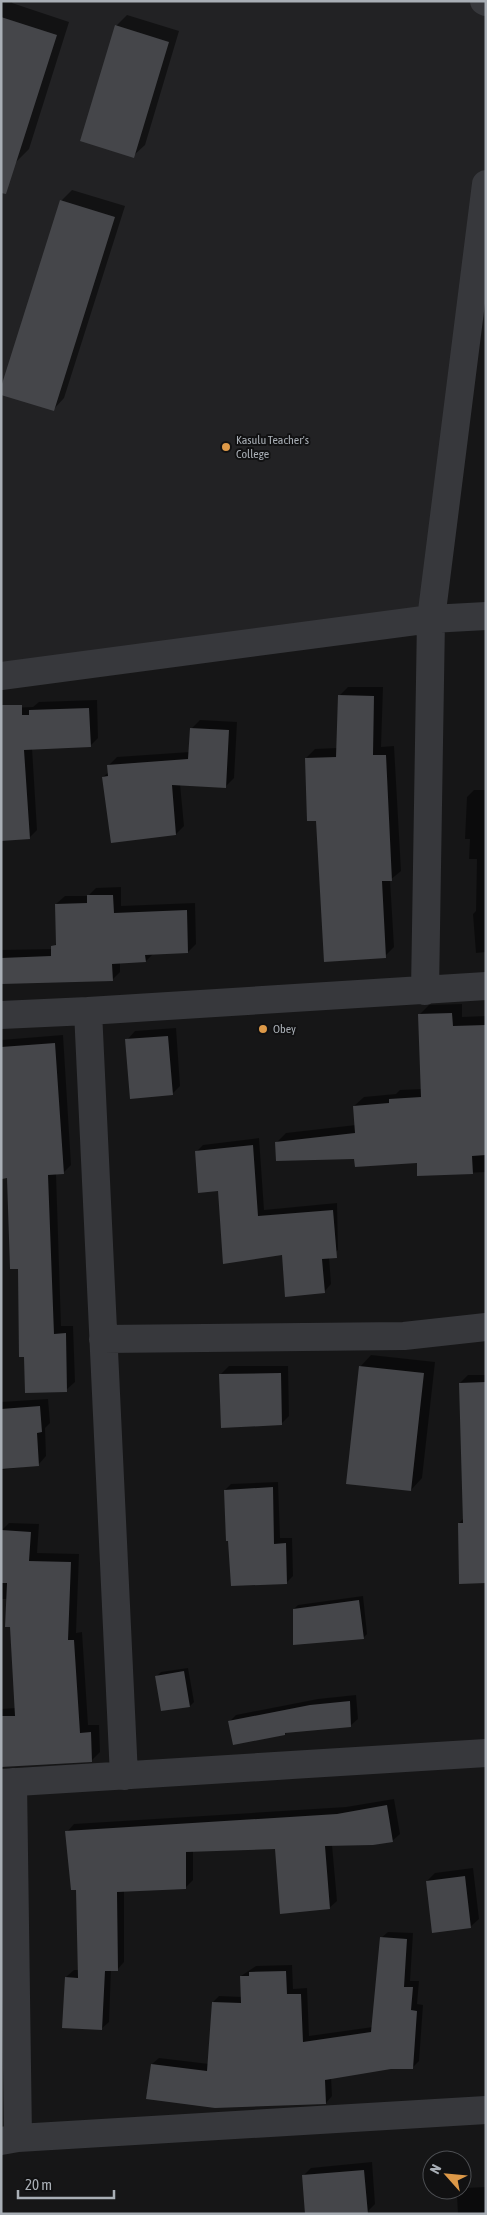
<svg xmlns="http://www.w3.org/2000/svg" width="487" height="2215" font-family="'Asap Condensed',sans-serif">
<rect width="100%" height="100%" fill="#161617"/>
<!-- built -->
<path fill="#222224" d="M1,1h485v176l-57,445 -428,57z"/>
<!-- shadow -->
<path fill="#0007" d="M1,1h12l-1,2 57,19 -40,127 -13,13 -15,-5z
M127,15l52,16 -34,114 -12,11 -17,-130z
M72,190l53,16 -61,192 -11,12 8,-209z
M348,687h35l-2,60 13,-1 7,125 -11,9 4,67 -9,9 -67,-136 -12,-62 9,-9 22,-1 2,-52z
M97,700l1,38 -8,8 -58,2 5,82 -8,8 -23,-130 27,-1 6,-5z
M200,720l37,2 -3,56 -8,8 -46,-2 4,42 -8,8 -73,-57 6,-5v-7l8,-8 73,-5 1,-23z
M474,790h12v162l-10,1 -3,-39 3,-3 1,-52h-8l1,-20h-5l2,-42z
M121,887v19l74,-3 1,41 -8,8 -35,2 -7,7 -26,1v10l-8,8 -111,3v-33l52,-1 4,-7 -1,-38 9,-8h23l8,-8z
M462,1004v13l24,-1v156l-67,3 -1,-14 -63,-3 -79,-15 10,-10 70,-8 -2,-19 10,-9 32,-3 4,-4 22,-1 -3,-74 10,-10z
M176,1028l4,58 -8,8 -45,-54 8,-9z
M63,1035l8,130 -8,8 -7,1 5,152h12l2,56 -9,8 -46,-122 -12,-91 -7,-11v-126z
M259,1138l5,72 73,-7 1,47 -9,7 2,27 -7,8 -105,-102 -23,-38 7,-7z
M371,1355l64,7 -13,116 -11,12 -51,-123z
M229,1366h59l1,50 -8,8 -60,-50z
M468,1375h18v207l-27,-59 5,-5 -4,-135z
M48,1399l2,24 -5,5 1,28 -8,9 -37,5v-68z
M278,1482l2,56h12l1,38 -6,6 -58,-43 -4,-49 6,-6z
M9,1523l30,1 -2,29 42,1 -3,79 6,-1 6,93h11l1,27 -8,8 -91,-1v-50l15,-1 -5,-82 -4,-27h-6v-68z
M363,1596l4,38 -4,4 -69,-29 4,-4z
M188,1668l6,34 -4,4 -28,3 -5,-33 4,-4z
M356,1695l2,24 -7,6 -64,7 -2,2 -55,-13 6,-6 82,-16z
M394,1799l6,35 -8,7 -60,4 5,56 -8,7 -53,-60 -83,3v29l-8,8 -61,2v72l-7,8h-6l-2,52 -8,7 -35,-52 8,-7h5l-2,-81 -10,-57 7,-8 272,-17z
M473,1868l6,51 -9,8 -43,-46 8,-8z
M388,1932l25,1 -3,48h9l-2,23 6,1 -4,56 -7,7h-22l-59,9 1,19 -6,7 -174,-39 7,-6 50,6 4,-62 6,-6 23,1 -1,-21 15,-10 36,-1 1,24 14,-1 2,48 64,-9 8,-89z
M372,2162l3,42 -8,8 -64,-36 8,-8z
M486,2187v27h-28l-1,-18 8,-8z"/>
<!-- building -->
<path fill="#45464a" d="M1,17l56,18 -51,159 -5,-1z
M115,25l54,17 -35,116 -54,-17z
M60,200l55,17 -61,194 -53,-16v-8z
M338,695l36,1 -1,59h13l6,126h-10l4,77 -62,4 -8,-141h-9l-2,-63 31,-1z
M1,705h21v10h7v-5l60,-2 2,39 -67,3 6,89 -29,2z
M190,728l39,2 -3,58 -54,-3 4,50 -65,8 -9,-66 6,-1 -1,-11 81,-6z
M87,895h26l1,18 73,-3 1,43 -43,2 1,7 -34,2 1,17 -112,3v-26l50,-2v-10l5,-1 -1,-41 32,-1z
M452,1013l1,13 33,-1v130l-14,1 1,18 -56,2v-13l-62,4 -1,-8 -78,2 -1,-19 80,-9 -2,-27 36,-3v-4l32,-2 -3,-83z
M168,1036l5,59 -43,4 -5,-60z
M55,1043l9,131 -16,1 6,159 12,-1 1,59 -42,1 -1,-36h-5l-1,-88h-8l-3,-91 -5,1 -1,-14v-118z
M253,1145l5,71 75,-6 4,48 -15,1 3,34 -40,4 -3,-42 -59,9 -5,-73 -20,2 -3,-42z
M359,1366l65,7 -13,118 -65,-7z
M281,1373l1,52 -61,3 -2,-54z
M486,1382v201l-27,1 -1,-61h5l-4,-140z
M40,1406l2,26 -5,1 2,33 -38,3v-60z
M273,1487l1,57 12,-1 1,41 -56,2 -3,-45h-2l-2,-51z
M1,1530l30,2 -2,29 42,1 -3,78h6l6,93 11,-1 1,30 -91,5v-51h14l-5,-89h-5l2,-44h-6z
M359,1600l5,39 -71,6v-36z
M184,1671l6,36 -29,4 -6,-35z
M350,1701l1,26 -66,6v2l-52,10 -5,-24 82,-16z
M387,1805l6,37 -20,3 -48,1 5,63 -50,5 -5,-65 -89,3v37l-69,3 1,79h-13l-3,59 -40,-2 3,-51 13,1 -2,-88h-5l-6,-59 272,-17z
M465,1876l6,52 -39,5 -6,-52z
M380,1937l27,2 -3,48h9l-2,23 6,1 -4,58h-22l-66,11 1,24 -111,4 -69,-9 5,-35 56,7 5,-69 29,1 -1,-27h9v-4l37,-1 1,23h14l2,48 68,-10z
M364,2170l4,44h-63l-3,-39z"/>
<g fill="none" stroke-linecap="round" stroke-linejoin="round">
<!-- minor -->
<path stroke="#37383c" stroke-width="28" d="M484,1l2,1
M1,676l430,-57 55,-3
M425,991l6,-372 55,-435
M88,1011l36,765
M1,1015l87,-4 398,-25
M103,1339l301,-3 82,-9
M13,1782l5,356
M1,1783l485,-30
M1,2141l17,-3 468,-28"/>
</g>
<!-- markers -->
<g fill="#dd9948" stroke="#111112" stroke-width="2">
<circle cx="226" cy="447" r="5"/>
<circle cx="263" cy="1029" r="5"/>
</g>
<g text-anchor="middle" stroke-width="4" stroke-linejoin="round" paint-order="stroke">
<!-- poi labels -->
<g font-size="12" fill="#a9afb6" stroke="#111112" text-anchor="start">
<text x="236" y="444">Kasulu Teacher's<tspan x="236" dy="14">College</tspan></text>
<text x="273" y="1033">Obey</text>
</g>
</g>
<!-- border -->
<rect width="487" height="2215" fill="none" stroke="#a9afb6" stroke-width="5"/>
<!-- north arrow -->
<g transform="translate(447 2175) rotate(297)"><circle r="24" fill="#111112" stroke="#4e5054"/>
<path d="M0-4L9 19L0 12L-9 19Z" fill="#dd9948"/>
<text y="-8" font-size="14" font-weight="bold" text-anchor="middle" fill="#a9afb6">N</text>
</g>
<!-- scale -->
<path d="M18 2190v8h96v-8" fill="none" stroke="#a9afb6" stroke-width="2.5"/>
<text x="25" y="2190" font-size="15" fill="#a9afb6" stroke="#111112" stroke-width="4" paint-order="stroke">20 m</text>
</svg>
